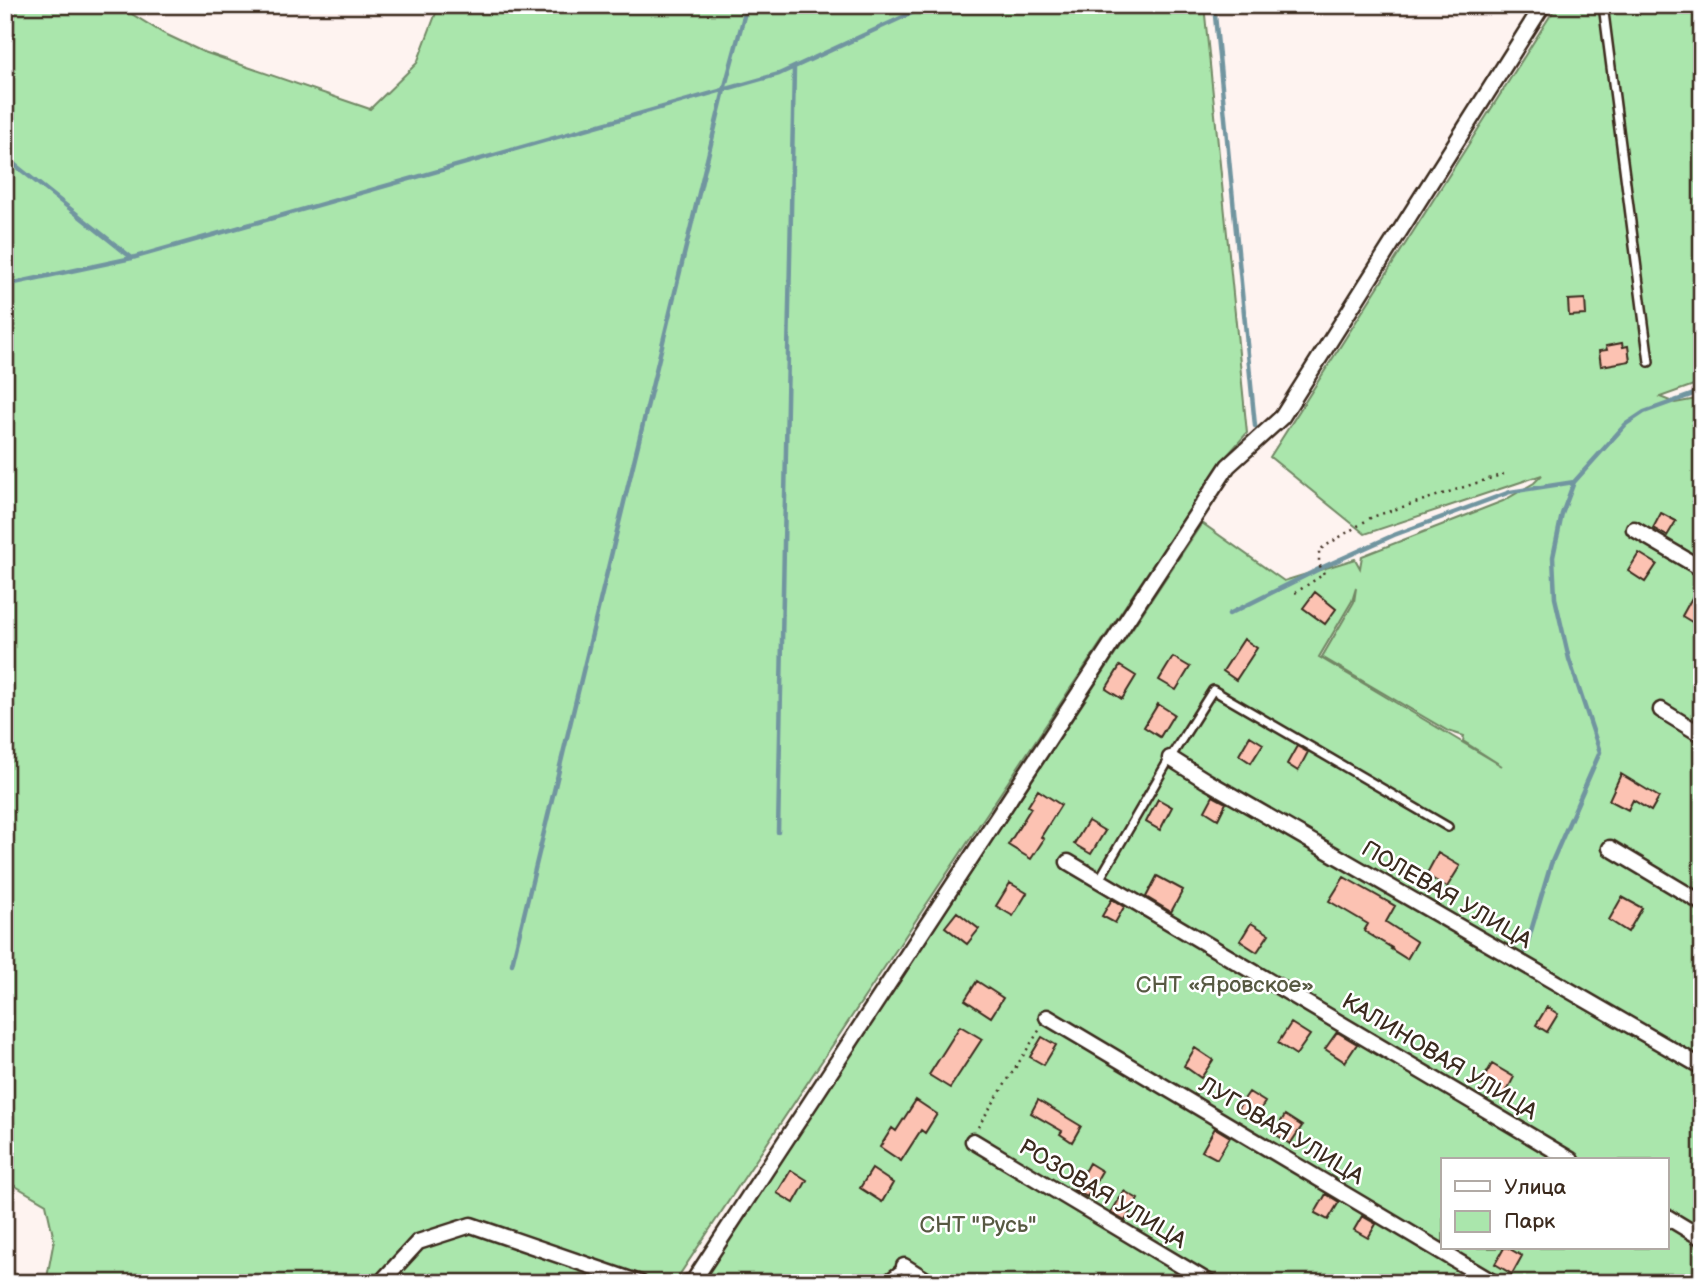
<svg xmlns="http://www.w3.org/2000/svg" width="1707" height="1288" font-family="'Balsamiq Sans',sans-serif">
<rect width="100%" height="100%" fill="#fef3f0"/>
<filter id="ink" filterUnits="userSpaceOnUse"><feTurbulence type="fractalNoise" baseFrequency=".0143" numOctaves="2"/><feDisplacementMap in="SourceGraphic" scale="14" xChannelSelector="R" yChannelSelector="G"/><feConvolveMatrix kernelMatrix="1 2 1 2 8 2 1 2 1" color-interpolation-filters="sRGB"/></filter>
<g filter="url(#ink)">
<!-- green -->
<path fill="#aae6ac" stroke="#728865" stroke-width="2" fill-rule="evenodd" d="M5,5h112l46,28 38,18 169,58 47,-46 22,-58h765l43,428 -25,28 -548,822h-628l8,-43 -8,-36 -41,-24z
M1557,5h145v377l-42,15 15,6 27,-5v885h-1002l502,-760 82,58 71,-22 5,9 2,-12 141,-55 31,-18 8,-8 -177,59 -95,-77zM1356,588l-2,14 -32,55 126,74 16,5 -1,5 39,25 -183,-109 33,-56zM1443,1160h224v88h-224z"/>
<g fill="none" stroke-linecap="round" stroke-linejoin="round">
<!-- stream -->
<path stroke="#7195a0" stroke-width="4.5" d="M1214,5l41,421
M5,157l127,101
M5,285l127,-27 647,-184 150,-69
M1229,614l94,-47 71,-32 116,-43 64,-10
M778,832l16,-764
M1525,951l26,-87 49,-112 -31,-93 -14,-61 -2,-41 9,-43 12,-32 52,-58 18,-12 58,-21
M512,964l212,-874 23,-85"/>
</g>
<!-- building -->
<path fill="#fcc2b2" stroke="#3b2a1e" stroke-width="2" d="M1585,299l1,16 -17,1 -1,-16z
M1622,343l1,4 5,-1 2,15 -29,5 -2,-15 8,-1 -1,-4z
M1661,513l15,8 -9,15 -14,-8z
M1639,553l18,11 -12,18 -17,-11z
M1315,592l21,17 -11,15 -22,-16z
M1694,594l8,4v30l-20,-12z
M1244,639l13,9 -21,32 -13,-9z
M1173,657l17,10 -14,23 -17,-10z
M1120,666l16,10 -14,23 -16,-10z
M1158,704l16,10 -14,23 -16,-10z
M1250,736l13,8 -12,19 -12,-8z
M1297,746l11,6 -10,19 -11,-7z
M1621,774l38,23 -8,14 -18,-11 -5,10 -19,-10z
M1038,790l23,15 -20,32 3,2 -13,20 -23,-14 23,-37 -3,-2z
M1213,796l13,7 -8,16 -13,-8z
M1158,799l14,8 -12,23 -14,-8z
M1088,821l17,10 -14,23 -17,-10z
M1438,853l22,13 -13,21 -21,-12z
M1157,876l26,14 -12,22 -25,-15z
M1344,877l51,29 -9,16 31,20 -10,17 -16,-10 1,-1 -28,-17 4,-7 -39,-23z
M1010,883l17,10 -14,23 -17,-10z
M1622,897l20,11 -14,24 -19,-12z
M1112,899l12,8 -9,16 -13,-7z
M957,912l22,17 -12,15 -22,-17z
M1251,923l18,11 -12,18 -17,-11z
M977,981l26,17 -12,19 -26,-17z
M1547,1007l11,7 -11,18 -11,-7z
M1291,1023l19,12 -14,20 -18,-12z
M960,1026l22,13 -32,49 -21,-13z
M1337,1032l20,12 -12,18 -20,-13z
M1042,1037l14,8 -12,20 -14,-8z
M1195,1048l18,12 -12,18 -17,-12z
M1492,1064l22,13 -10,19 -23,-13z
M1249,1092l16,10 -12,19 -17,-10z
M916,1100l21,14 -12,19 -4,-3 -20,31 -21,-14 12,-19 4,3z
M1038,1100l43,26 -9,16 -12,-8 2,-3 -31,-18z
M1285,1115l17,11 -12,18 -16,-11z
M1215,1128l15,9 -13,22 -15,-8z
M1089,1163l13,8 -15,26 -13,-7z
M872,1169l21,14 -11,19 -22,-14z
M791,1170l16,10 -13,23 -17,-10z
M1124,1191l14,8 -13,22 -14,-8z
M1326,1194l13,8 -11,18 -13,-7z
M1362,1216l14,8 -8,14 -14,-8z
M1504,1248h4l14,8 -10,18 -17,-10z"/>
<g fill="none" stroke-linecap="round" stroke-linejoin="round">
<!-- lane casing -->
<g stroke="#3b2a1e" stroke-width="12">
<path id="lane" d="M1603,5l46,357
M1099,880l71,-122 43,-68 235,137
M882,1283l22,-17"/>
</g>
<!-- street casing -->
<g stroke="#3b2a1e" stroke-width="19">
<path id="street" d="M1634,529l68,40
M1661,710l41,25
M1170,758l35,22 497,287
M1610,848l92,55
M1068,862l503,298
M1047,1017l447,266
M973,1141l237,142
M1667,1217l35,21
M904,1266l27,17
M384,1283l1,-5 33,-36 53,-17 169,58
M687,1283l7,-3 534,-814 54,-49 261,-412"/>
</g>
<!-- path -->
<path stroke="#3b2a1e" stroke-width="2.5" stroke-dasharray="2 5" stroke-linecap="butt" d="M1295,593l29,-19 -5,-10v-14l53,-33 135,-44
M978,1127l62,-98"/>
<!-- lane -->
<use href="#lane" stroke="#fff" stroke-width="7"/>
<!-- street -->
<use href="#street" stroke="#fff" stroke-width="14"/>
</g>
</g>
<g text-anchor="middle" stroke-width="5" stroke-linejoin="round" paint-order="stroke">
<!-- street labels -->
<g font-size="23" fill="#3b2a1e" stroke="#fff">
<text transform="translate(1447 894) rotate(30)" y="8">ПОЛЕВАЯ УЛИЦА</text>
<text transform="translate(1440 1056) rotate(31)" y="8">КАЛИНОВАЯ УЛИЦА</text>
<text transform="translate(1282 1130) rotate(31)" y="8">ЛУГОВАЯ УЛИЦА</text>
<text transform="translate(1103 1193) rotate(31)" y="8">РОЗОВАЯ УЛИЦА</text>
</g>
<!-- park labels -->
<g font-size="23" fill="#575942" stroke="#fff">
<text x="1225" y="992">СНТ «Яровское»</text>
<text x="978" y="1232">СНТ "Русь"</text>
</g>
</g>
<!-- margin -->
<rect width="1707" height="1288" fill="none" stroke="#fff" stroke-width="28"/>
<rect x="14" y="14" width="1679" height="1260" fill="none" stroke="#3b2a1e" stroke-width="2.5" filter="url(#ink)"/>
<!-- legend -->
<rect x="1441" y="1158" width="228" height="91" fill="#ffffff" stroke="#b1aaa5" stroke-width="2"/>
<rect x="1455" y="1181" width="35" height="10" fill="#ffffff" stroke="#b1aaa5" stroke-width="2"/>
<text x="1504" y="1194" font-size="21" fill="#3b2a1e">Улица</text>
<rect x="1455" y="1211" width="35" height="21" fill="#aae6ac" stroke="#b1aaa5" stroke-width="2"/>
<text x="1504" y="1228" font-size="21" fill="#3b2a1e">Парк</text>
</svg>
